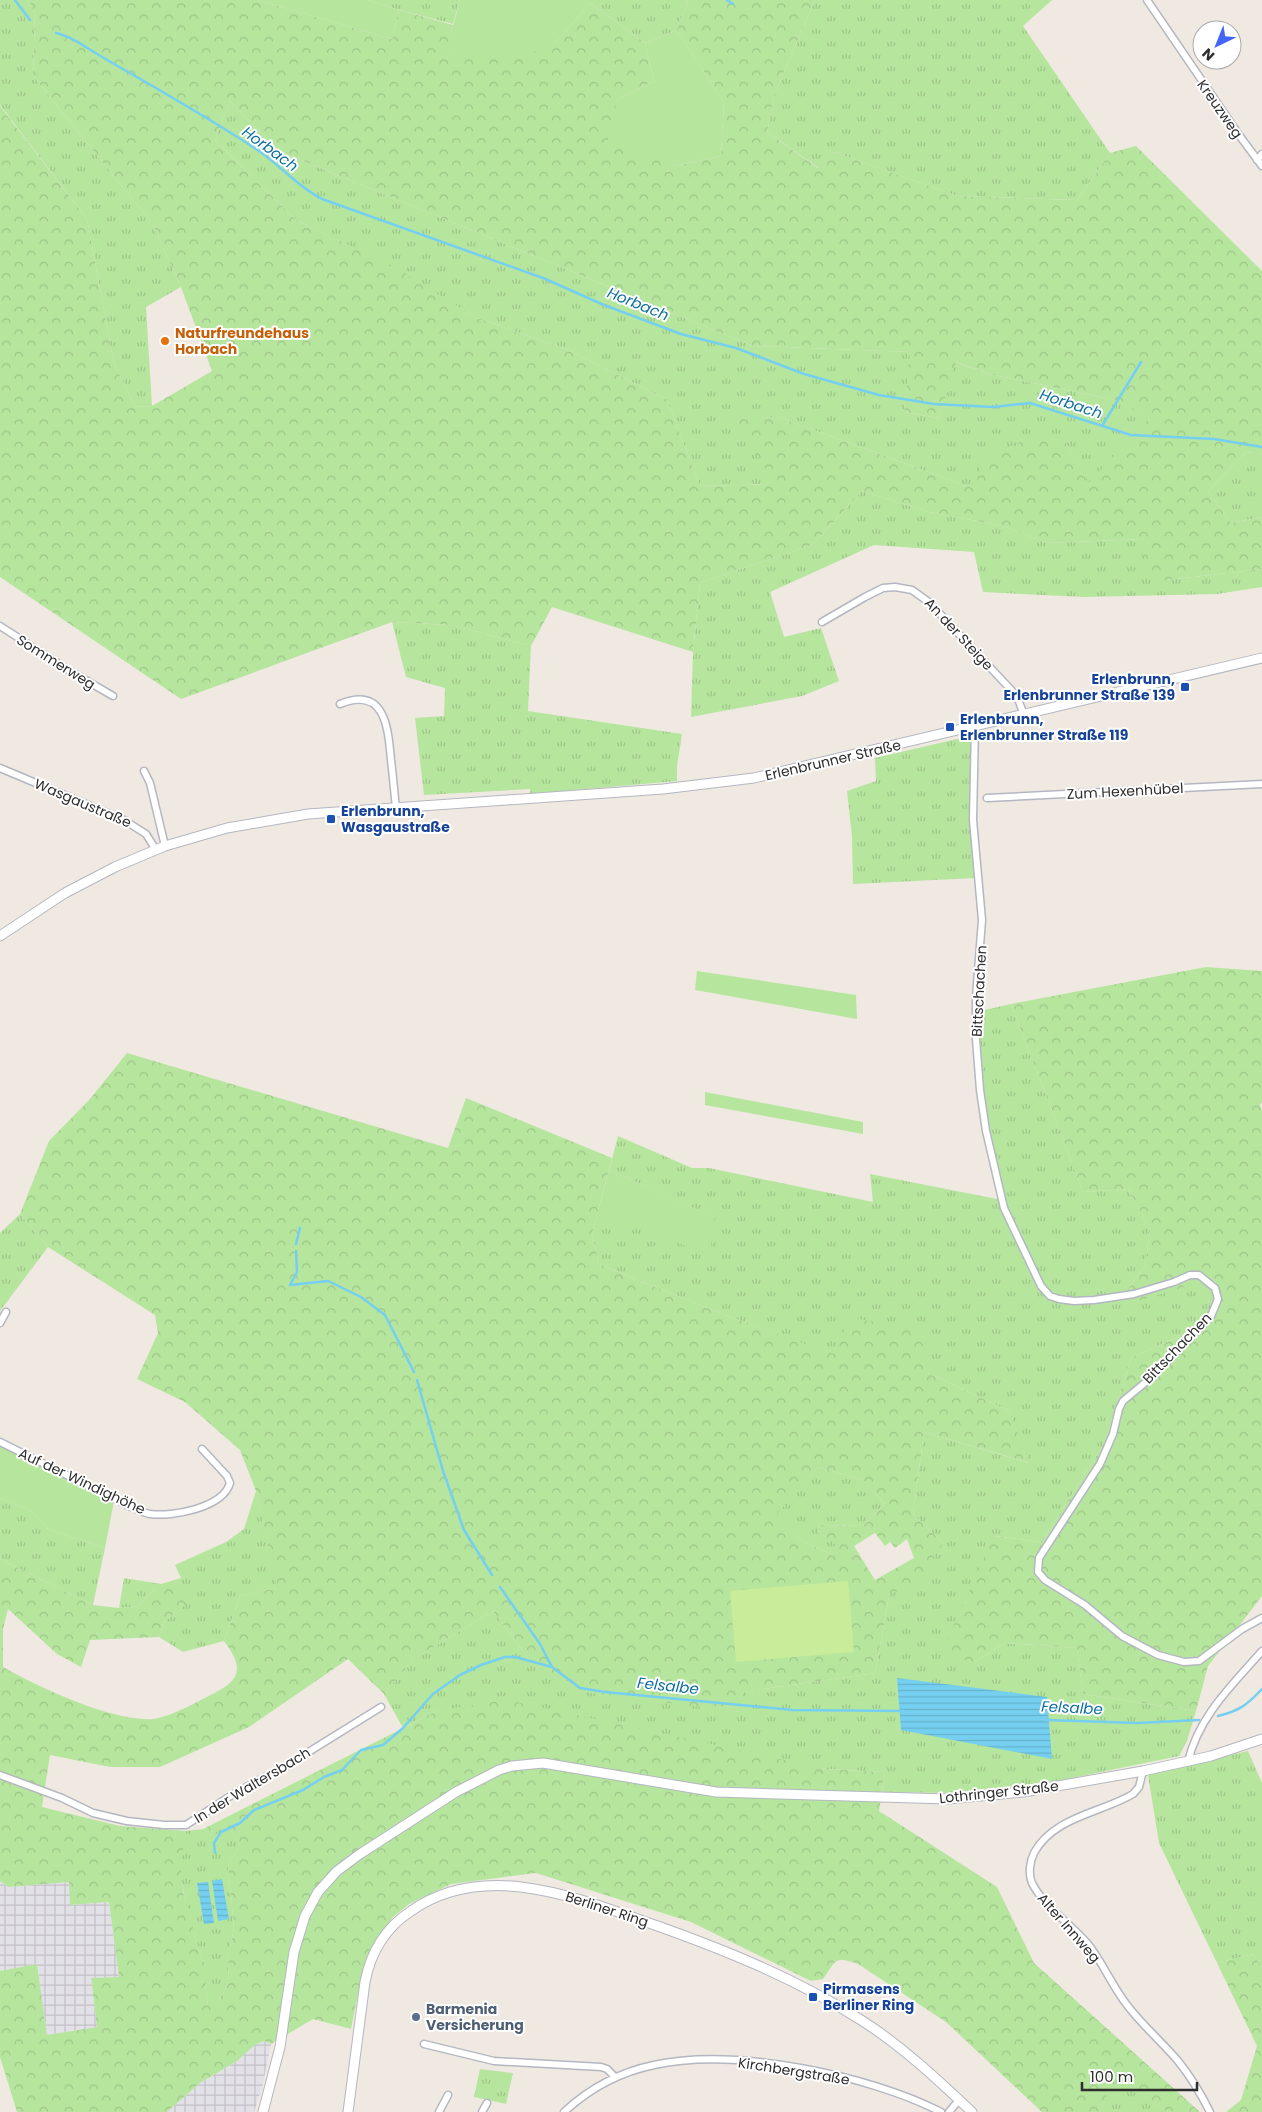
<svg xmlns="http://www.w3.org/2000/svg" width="1262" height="2112" font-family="Poppins,sans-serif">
<defs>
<pattern id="industrial-grid" width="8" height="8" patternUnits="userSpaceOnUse" patternTransform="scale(1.25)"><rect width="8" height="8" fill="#e3e1e8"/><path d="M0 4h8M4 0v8" fill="none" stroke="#c3c1c7"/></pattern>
<pattern id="grass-tufts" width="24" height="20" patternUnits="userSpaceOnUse" patternTransform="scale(1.25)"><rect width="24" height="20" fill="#b6e59e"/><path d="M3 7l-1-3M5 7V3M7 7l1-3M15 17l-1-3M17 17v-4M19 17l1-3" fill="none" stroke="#9dc588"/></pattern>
<pattern id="forest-crowns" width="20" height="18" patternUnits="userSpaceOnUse" patternTransform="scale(1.25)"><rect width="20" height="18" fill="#b6e59e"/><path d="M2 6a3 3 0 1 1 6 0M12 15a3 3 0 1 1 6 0" fill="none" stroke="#9dc588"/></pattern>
<pattern id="water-rules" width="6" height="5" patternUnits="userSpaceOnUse" patternTransform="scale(1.25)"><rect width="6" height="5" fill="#75cff0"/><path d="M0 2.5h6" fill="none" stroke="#66b2ce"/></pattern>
</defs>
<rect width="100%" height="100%" fill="#efe9e1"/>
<!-- industrial -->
<path fill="url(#industrial-grid)" d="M0,1881l8,6 62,-5 1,23 38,-3 10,75 -28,1 6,49 -50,8 -10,-71 -37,7z
M265,2041l6,3 -9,44 -8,24h-87l33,-29 37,-22 19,-17z"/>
<!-- grass -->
<path fill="url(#grass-tufts)" d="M0,0h27l8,9 -2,67 119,147 29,64 -35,20 6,99 -17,1 -21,-44 -27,-144 -87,-114z
M368,0h92l-7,24 -54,-14z
M590,0h98l-11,30 -32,13 -55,-40z
M815,0h237l-29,26 87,127 -33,47 -120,-4 -123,-44 -15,16 -52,-36 7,-37z
M230,101l49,50 474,195 158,6 -7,60 35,6 16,-56 34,12 131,27 30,18 -62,65 -23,-43 -93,47 -191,-70 -45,-1 39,67 -75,2 -33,-86 -94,-48 -98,-35 -88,-53 -91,-44 -81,-80z
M1246,452l16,2v63l-31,6 -23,-32z
M862,491l67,21 75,14 43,17 95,-4 25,41 95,-11v18l-45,7 -133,3 -101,-5 -9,-40 -100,-7 -104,47 14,45 37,-9 18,53 -37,15 -111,21 2,-65 7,-69 112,-38z
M392,622l60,3 79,21 -3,65 154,23 -5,32v15l-147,13v-5l-106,6 -9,-77 29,-2 1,-28 -39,-11z
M970,736v85l6,57 -123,6 -1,-47 -5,-46 29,-10 -1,-23z
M1011,1004l72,188 45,-3 22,41 -5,36 -23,31 92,-19 8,22 -13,23 -78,35 -26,84 -63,100 -48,-6 -20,127 30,-20 73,5 6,46 113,17 -9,30 -8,15 -117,24 -36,5 -77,8 -67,-1 3,-20 -59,-3 -387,-59 -36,18 -19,-34 30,-35 79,-48 39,52 206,49 4,-20 133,-19 15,-82 53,-48 -30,-29 11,-82 105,31 -20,-52 -81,-38 -95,-18 -121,-45 -113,-46 -7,-30 5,-19 117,2 -105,-47 9,-34 74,32h17l164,34 -3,-28 132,26 -16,-69 -10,-119z
M20,1214l28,33 -48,64v-78z
M818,1467l45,13 22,24 -22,22 -44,-1 -1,7 22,15 -8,8 -33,-16 -23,-25z
M256,1491l22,97 -38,8 -16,45 -41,11 -24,-15 6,-16 16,-12 -27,-19 -16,16 -19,2 5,-30 37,6 20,-6 -6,-13 51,-23 18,-13z
M0,1498l31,13 17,18 57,19 -12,57 -93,-46z
M1248,1751l14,32v184l-9,-13 -36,9 -58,-120 -11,-68z
M226,1825l14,19 -12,22 6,62 -6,28 1,26 -10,18 -11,6 -3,-22 2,-18 -5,-6c-8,-31 -21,-62 -21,-94 0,-12 3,-24 5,-35l17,-2 8,6z
M480,2069l33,4 -7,31 -32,-7z
M1114,2078l54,34h-68z"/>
<!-- forest -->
<path fill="url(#forest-crowns)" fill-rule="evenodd" d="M27,0h231l134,39 7,-29 54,15 -6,27 27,3 80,-10 36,-42 55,40 9,38 -37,19 57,66 47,-10 3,-53 -47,-73 11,-30h127l-41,95 -7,37 51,36 16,-16 123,44 120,4 33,-47 26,-7 126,125v183l-16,-2 -38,39 23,32 31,-6v52l-95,11 -20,-3 -5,-38 -95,4 -43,-17 -75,-14 -67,-21 -50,54 -112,38 -7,69 -141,-45 -21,39 -79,-21 -60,-3 -211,77 -181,-122v-471l87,113 27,144 21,44 17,-1 60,-35 -31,-84 -29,-64 -119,-147 2,-67zM230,101l49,50 474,195 157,6 -6,60 35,6 17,-56 33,12 131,27 29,18 -61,64 -23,-42 -27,-7 -54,24 -12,30 -191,-70 -46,-2 39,68 -74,2 -33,-86 -94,-48 -98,-35 -84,-52 -95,-45 -81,-80z
M1206,967l56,4v131l-2,3 2,6v485l-54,70 -12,45 -113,-17 -6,-46 -73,-5 -30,20 -32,-12 52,-115 48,6 63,-100 26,-84 78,-35 13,-23 -8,-22 -82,25 -10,-6 23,-31 5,-36 -22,-41 -45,3 -72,-188z
M127,1053l321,95 18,-50 146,60 -20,76 7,30 113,46 121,44 18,-37 73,16 4,40 81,38 21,52 -106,-31 -11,82 30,29 -32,50 -21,-2 -15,82 -132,19 -4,20 -148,-19 -59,-30 -39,-52 -79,48 -30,35 -36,-35 -99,68 -89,40h-50l-60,-12 -8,52 78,19 66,5 -5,33 2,28 19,68 5,6 5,13 -7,5 3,21 11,-5 10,-18 -1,-26 6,-28 -6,-62 12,-22 -14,-18 -15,9 -8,-6 236,-119 68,-10 319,69 59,3 -6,39 118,76 37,76 166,149h-32l-54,-33 -14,33h-58l-96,-90 -88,-58c-25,-8 -21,-4 -35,15l-12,2 -120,-59 -155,-49 -85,11 -42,20 -16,13 -13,18 -18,38 -11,56 -38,-10 -42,25 -6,-3 -9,3 -19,17 -37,22 -33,29h-150l-17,-55v-86l37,-7 10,71 50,-8 -6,-49 28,-1 -10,-75 -39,3 -1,-23 -61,5 -8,-6v-322l93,46 26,3 19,-2 16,-16 24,-3 9,6 2,7 -8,9 -16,12 -6,16 -69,3 -9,27 -24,-13 -49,-45 -5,20v38c35,20 110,55 150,52 18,-2 50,-20 67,-29 25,-14 19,-29 4,-49l16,-45 37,-8 -21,-97 -16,-41 -55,-48 -48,-23 21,-46 -3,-18 -107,-68 -28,-33 29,-73 41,-42zM818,1467l45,13 22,24 -22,22 -44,-1 -1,7 21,15 -7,8 -33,-16 -22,-25zM875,1533l10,13 5,-4 5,6 12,-9 7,19 -39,22 -21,-34z
M1253,1954l9,13v145h-36l15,-12 16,-54 -40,-83z"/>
<!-- garden -->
<path fill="#b6e59e" d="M258,0h110l31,10 -7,29z
M460,0h130v3l-36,42 -44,16 -64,-9z
M677,30l47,73 -3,53 -47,10 -67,-22 10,-44 37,-19 -9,-38z
M697,971l159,24 1,24 -162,-29z
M705,1092l158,30v12l-158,-29z
M609,1170l106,47 -5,37 -113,-39z
M0,1445l114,56 -9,47 -57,-19 -17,-18 -31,-13z"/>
<!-- pitch -->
<path fill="#c9ec9a" d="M848,1581l6,71 -118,10 -6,-71z"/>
<!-- water -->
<path fill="url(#water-rules)" d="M897,1678l150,19 5,62 -151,-29z
M222,1879l7,40 -11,2 -6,-40z
M208,1882l6,41 -10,1 -7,-41z"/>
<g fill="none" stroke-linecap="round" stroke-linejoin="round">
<!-- stream -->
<path stroke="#75cff0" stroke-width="2.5" d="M15,0l15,20
M727,0l6,4
M56,33c18,4 36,19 53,28 50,29 102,58 150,90 22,15 39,36 63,48l221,79 61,27 77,29 55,14 68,26 75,21 55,9 59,3 37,-4 101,32 83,4 48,8
M1102,426l39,-64
M296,1244l4,-16
M296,1251l1,21 -7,13 38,-4 33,16 24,18 29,57
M417,1380l26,91 21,59 28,45
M500,1587l40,57 12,23
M1218,1716c21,-5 29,-11 44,-27
M1046,1720l92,3 61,-3
M215,1853l-1,-10 7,-11 19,-9 14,-13 49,-20 21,-13 18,-7 19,-20 22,-5 20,-17 30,-34 27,-19 21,-10 24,-8h10l37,10 28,21 25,4 187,18 112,1"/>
<!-- street casing -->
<g stroke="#b4b7c1" stroke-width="9">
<path id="street" d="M1147,0l92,135 23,31
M1257,160l5,-6
M822,622l43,-25 18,-9 12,-1 17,3 18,13 84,90 4,6 6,16
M0,626l70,45 43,25
M340,704c45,-18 48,23 51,56 2,16 3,31 5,47
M975,726l-2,94 9,100 -6,77v42l4,51 6,41 18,77 37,78 9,10 9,3 15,2 20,-1 40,-6 40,-12 16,-7h9l16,13 3,11 -7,17 -59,61 -29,24 -4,8 -6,25 -13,30 -61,94 -1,14 7,8 40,25 37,31 36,19 26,7 15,-1 43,-32 20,-11
M0,768l124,52 22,14 10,16
M144,771l6,12 15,63
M987,798l275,-14
M0,1323l6,-11
M0,1442l131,65c6,2 12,6 19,7 22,3 73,-6 80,-31l-3,-7 -25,-27
M1188,1762c10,-45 45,-78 74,-111
M1143,1771l-4,16 -6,7c-32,19 -80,23 -99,59 -4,8 -6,21 -2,30 12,24 38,40 56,61 15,19 24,42 39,61 15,20 35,37 51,56 13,16 23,33 32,51
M0,1775l62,23 31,15 34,8 37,4h22l49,-32 51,-27 95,-59
M424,2044l70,17 107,6 6,2 8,8
M439,2112l9,-17
M482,2112l5,-9
M564,2112c26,-24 56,-40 90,-47 80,-18 215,10 287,47
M949,2112l10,-12"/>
</g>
<!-- secondary casing -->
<g stroke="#b4b7c1" stroke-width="11">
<path id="secondary" d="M0,936l65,-43 50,-26 50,-21 62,-18 81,-14 355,-25 91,-11 508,-120
M263,2112l17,-65 14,-95 11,-36 13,-24 19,-21 23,-17 96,-62 43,-22 13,-4 31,-3 173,29 232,7 75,-7 120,-21 68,-15 51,-17
M348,2112l17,-130c6,-31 20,-54 46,-71 73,-51 164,-14 238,12 74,26 146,55 212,97 41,26 76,59 111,92"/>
</g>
<!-- street -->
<use href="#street" stroke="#fff" stroke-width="6"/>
<!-- secondary -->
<use href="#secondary" stroke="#fff" stroke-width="9"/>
</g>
<!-- markers -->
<circle fill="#e8710a" stroke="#fff" stroke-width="2" cx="165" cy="341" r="5"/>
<g fill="#1a4fb4" stroke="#fff" stroke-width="2">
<rect x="1180" y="682" width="10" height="10" rx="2.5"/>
<rect x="945" y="722" width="10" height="10" rx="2.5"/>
<rect x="326" y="814" width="10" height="10" rx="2.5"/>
<rect x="808" y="1992" width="10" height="10" rx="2.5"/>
</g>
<circle fill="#5c6f8a" stroke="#fff" stroke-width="2" cx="416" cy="2017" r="5"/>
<g text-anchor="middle" stroke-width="4" stroke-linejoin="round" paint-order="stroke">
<!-- street labels -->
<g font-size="14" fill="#2e2e2e" stroke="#fff">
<text transform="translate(1220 109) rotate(55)" y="5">Kreuzweg</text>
<text transform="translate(959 634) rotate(47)" y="5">An der Steige</text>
<text transform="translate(56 662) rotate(32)" y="5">Sommerweg</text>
<text transform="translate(833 760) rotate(-13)" y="5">Erlenbrunner Straße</text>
<text transform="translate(1125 791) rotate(-3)" y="5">Zum Hexenhübel</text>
<text transform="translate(83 803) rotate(23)" y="5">Wasgaustraße</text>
<text transform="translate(979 991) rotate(-87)" y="5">Bittschachen</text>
<text transform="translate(1177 1348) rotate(-46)" y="5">Bittschachen</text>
<text transform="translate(82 1481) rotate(25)" y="5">Auf der Windighöhe</text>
<text transform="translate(252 1785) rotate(-31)" y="5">In der Waltersbach</text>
<text transform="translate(999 1792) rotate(-6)" y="5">Lothringer Straße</text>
<text transform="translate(607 1909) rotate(18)" y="5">Berliner Ring</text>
<text transform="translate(1069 1928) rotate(49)" y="5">Alter Innweg</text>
<text transform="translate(794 2071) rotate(9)" y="5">Kirchbergstraße</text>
</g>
<!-- food labels -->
<g font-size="14" font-weight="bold" fill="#c56008" stroke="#fff" text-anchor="start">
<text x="175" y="338">Naturfreundehaus<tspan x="175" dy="16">Horbach</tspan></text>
</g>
<!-- transit labels -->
<g font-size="14" font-weight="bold" fill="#164399" stroke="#fff" text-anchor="start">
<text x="1175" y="684" text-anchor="end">Erlenbrunn,<tspan x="1175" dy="16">Erlenbrunner Straße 139</tspan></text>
<text x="960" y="724">Erlenbrunn,<tspan x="960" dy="16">Erlenbrunner Straße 119</tspan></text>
<text x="341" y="816">Erlenbrunn,<tspan x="341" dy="16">Wasgaustraße</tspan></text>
<text x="823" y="1994">Pirmasens<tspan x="823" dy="16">Berliner Ring</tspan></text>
</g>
<!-- service labels -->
<g font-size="14" font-weight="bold" fill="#4e5e75" stroke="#fff" text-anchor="start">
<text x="426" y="2014">Barmenia<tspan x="426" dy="16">Versicherung</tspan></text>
</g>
<!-- water labels -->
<g font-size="15" font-style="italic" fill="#0d6fa3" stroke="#fff">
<text transform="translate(270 149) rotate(36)" y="5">Horbach</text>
<text transform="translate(638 304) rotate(22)" y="5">Horbach</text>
<text transform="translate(1071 404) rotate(18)" y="5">Horbach</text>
<text transform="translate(668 1686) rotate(6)" y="5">Felsalbe</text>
<text transform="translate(1072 1708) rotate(3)" y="5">Felsalbe</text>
</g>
</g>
<!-- north arrow -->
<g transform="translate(1217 45) rotate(223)"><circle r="24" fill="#ffffff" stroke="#ababab"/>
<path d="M0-4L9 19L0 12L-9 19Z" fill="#4264fb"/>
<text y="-8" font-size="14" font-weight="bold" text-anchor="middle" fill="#2e2e2e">N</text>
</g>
<!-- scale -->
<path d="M1082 2082v8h115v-8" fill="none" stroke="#2e2e2e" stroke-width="2.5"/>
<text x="1090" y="2082" font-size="15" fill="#2e2e2e" stroke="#ffffff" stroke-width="4" paint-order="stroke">100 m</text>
</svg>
